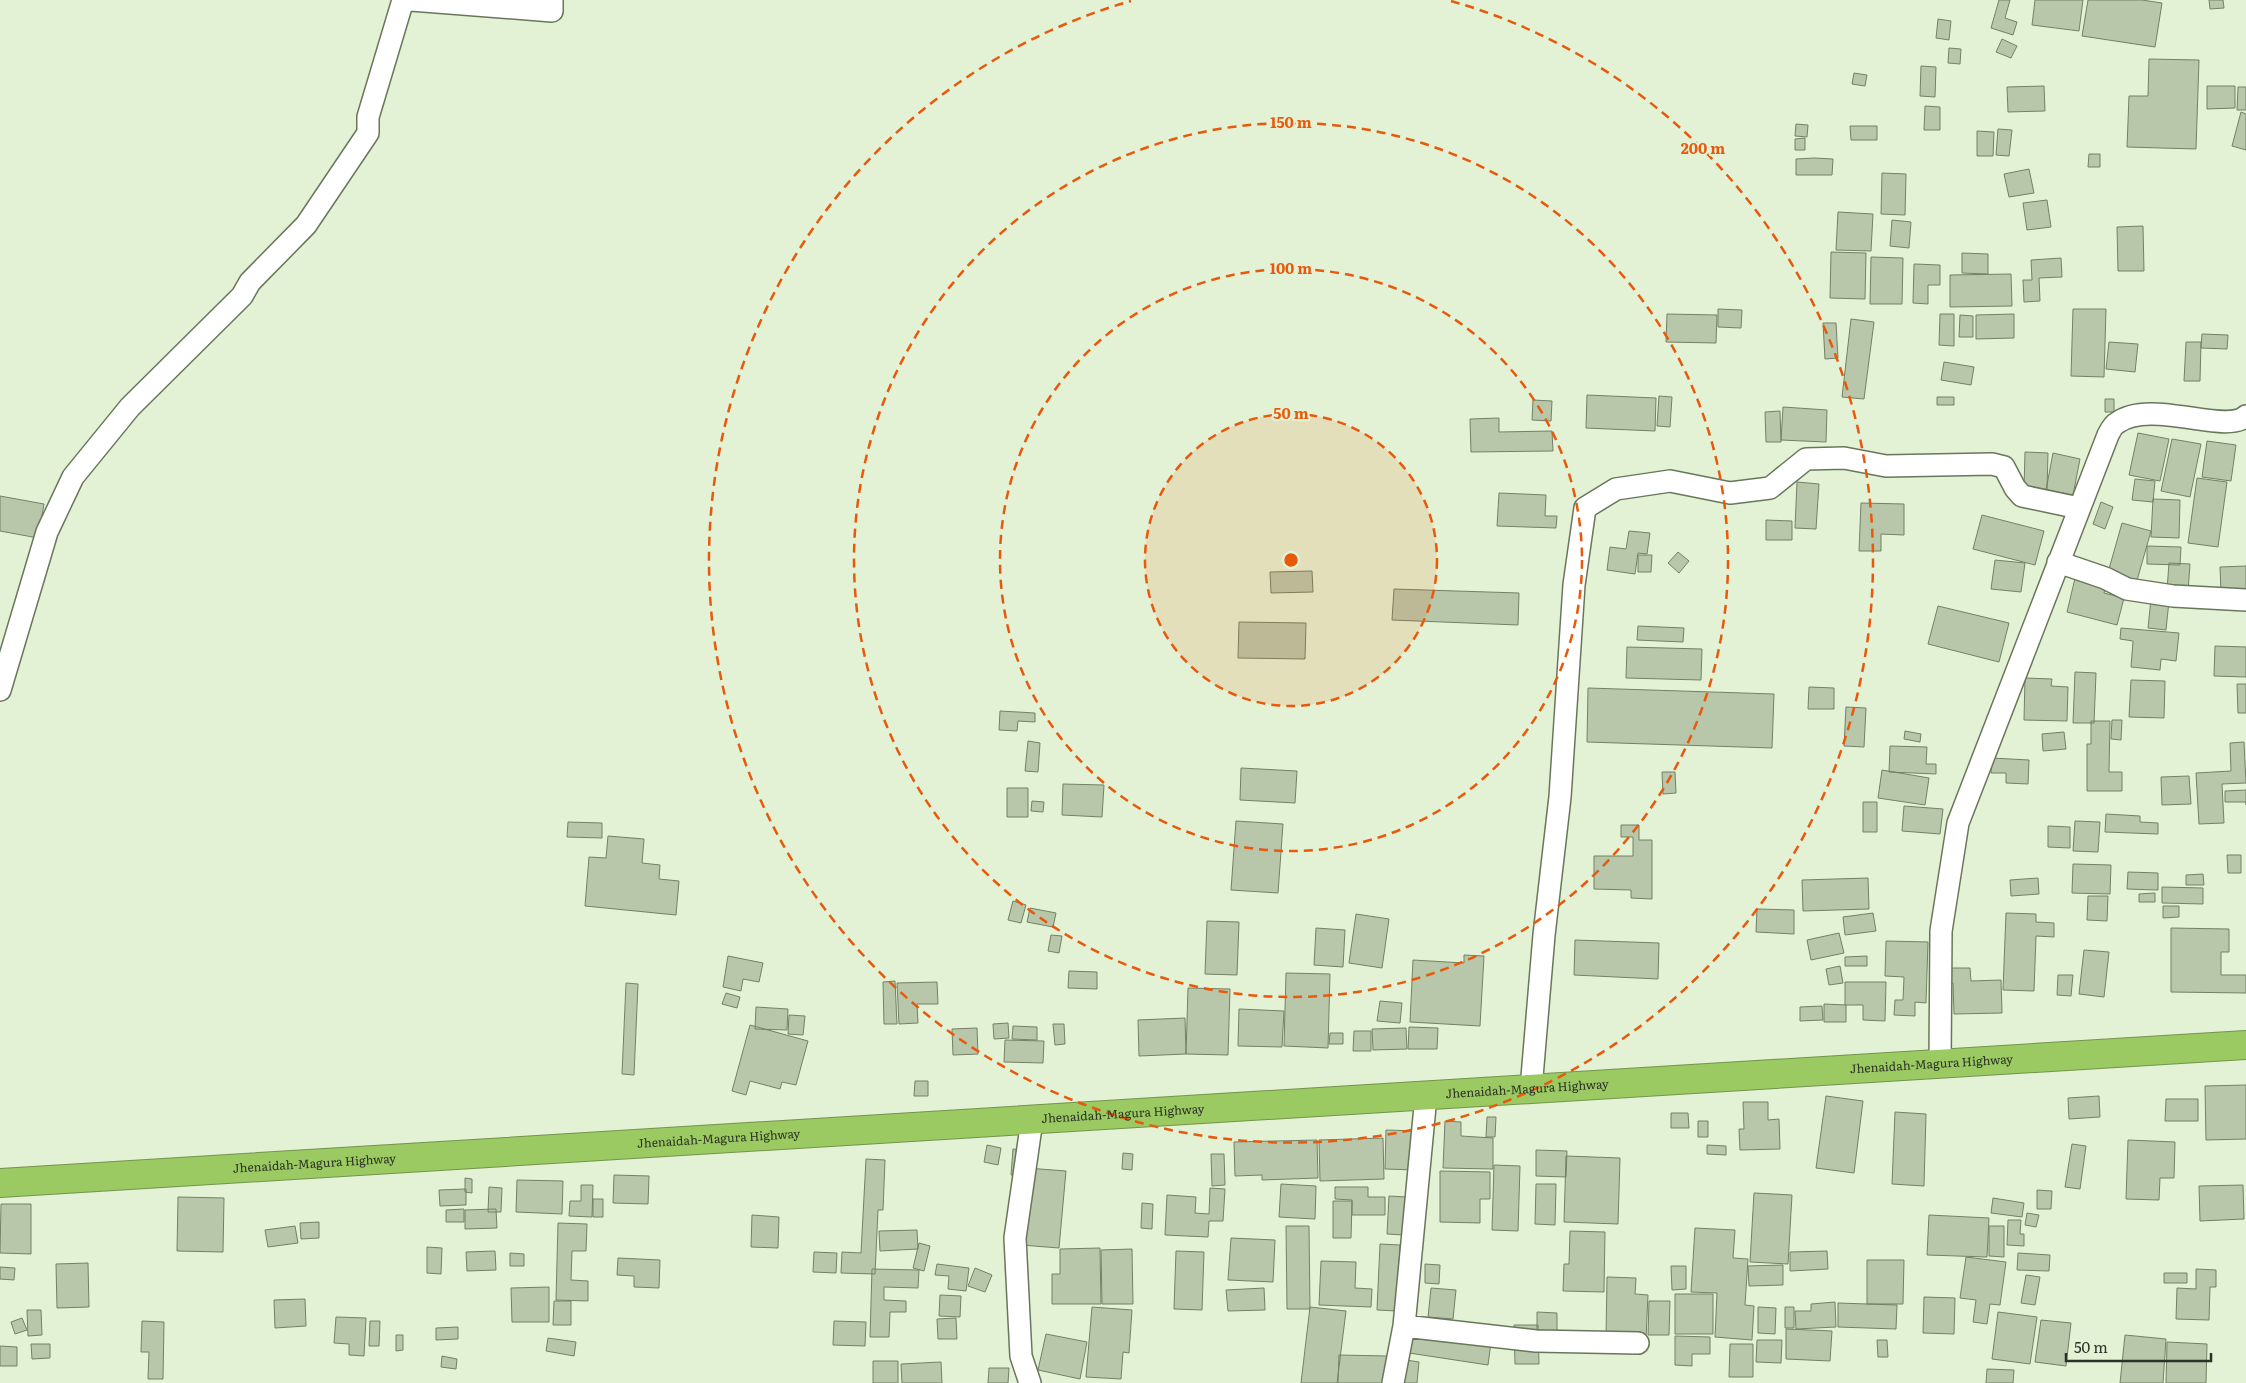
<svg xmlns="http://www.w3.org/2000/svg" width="2246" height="1383" font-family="Literata,serif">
<rect width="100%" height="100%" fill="#e3f2d4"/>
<!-- building -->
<path fill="#b8c7aa" stroke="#738065" d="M1999,0h11l-5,18 12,4 -4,13 -22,-7z
M2035,0h48l-4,31 -47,-6z
M2088,0h54l20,3 -7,44 -73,-11z
M2209,0h14l1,8 -14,1z
M1938,19l13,2 -2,19 -13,-2z
M2002,39l15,7 -6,12 -15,-6z
M1949,48l12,1 -1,15 -12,-1z
M2149,59l50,1 -3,89 -69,-2 2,-51h19z
M1921,66l15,1 -1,30 -15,-1z
M1854,73l13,2 -2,11 -13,-2z
M2044,86l1,25 -37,1 -1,-25z
M2207,86h28v22l-28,1z
M2238,87h8v23h-9z
M1925,106l15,1v23h-16z
M2241,112l5,2v36l-14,-4z
M1796,124l12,1 -1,12 -12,-1z
M1850,126h27v14h-26z
M1998,129l14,1 -3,26 -13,-1z
M1977,131l17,1 -1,24h-16z
M1805,138v12h-10v-11z
M2089,154h11v13h-12z
M1814,158l19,1 -1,16h-36v-16z
M2029,169l5,24 -25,4 -5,-23z
M1882,173l24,1 -1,41 -24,-1z
M2047,200l4,27 -24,3 -4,-27z
M1838,212l35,2 -2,37 -35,-1z
M1892,220l19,2 -2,26 -19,-2z
M2143,226l1,45h-26l-1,-44z
M1831,252l35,1 -1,46 -35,-1z
M1962,253l26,1v20l-26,-1z
M1871,257l32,1 -1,46h-32z
M2061,258l1,19 -23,1 1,23 -16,1 -1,-22h9l-1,-20z
M1914,264l26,1v20h-12v19l-15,-1z
M2011,274l1,32 -62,1v-32z
M1718,309l24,1 -1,18 -23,-1z
M2073,309h33l-2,68 -33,-1z
M1667,314l50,1 -1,28 -50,-1z
M1940,314h14v32l-15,-1z
M2014,314v24l-38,1v-24z
M1960,315l13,1v21h-14z
M1851,319l23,3 -10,77 -22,-2z
M1823,323h13l2,35 -13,1z
M2202,334l26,1 -1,14 -26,-1z
M2109,342l29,2 -3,28 -29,-3z
M2186,342h15l-1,39h-16z
M1944,362l30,5 -3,18 -30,-5z
M1587,395l69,3 -1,33 -69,-3z
M1659,396l13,1 -2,30 -13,-1z
M1937,397h17v8h-17z
M2105,399h9v13h-9z
M1533,400l19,1 -1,20 -19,-1z
M1783,407l44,3 -1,32 -45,-2z
M1780,411l1,31h-15l-1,-30z
M1499,418v14l53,-1 1,20 -82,1 -1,-33z
M2138,433l31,6 -9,42 -31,-6z
M2172,439l29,5 -11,53 -29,-6z
M2207,441l29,4 -5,36 -29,-4z
M2025,452l23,1 -1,37 -23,-1z
M2053,453l27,6 -7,36 -27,-5z
M2197,478l30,4 -9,65 -30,-4z
M2135,479l20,2 -2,21 -21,-2z
M1797,482l22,2 -3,45 -21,-1z
M1499,493l47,2 -1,21h12l-1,12 -59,-2z
M0,496l44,8 -6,34 -38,-7z
M2153,499l27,1 -1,38 -28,-1z
M2101,502l12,5 -8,22 -12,-5z
M1861,503l43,1v31l-23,-1v17h-22z
M1982,515l62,16 -9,34 -62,-16z
M1766,520l26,1v19h-26z
M2122,523l29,8 -15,53 -29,-8z
M1629,531l21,2 -3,21 -9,-1 -3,21 -28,-4 3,-23 16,2z
M2147,546l34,1 -1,18 -33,-1z
M1678,552l11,9 -10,12 -11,-10z
M1638,555h14l-1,17h-13z
M1995,560l30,3 -4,29 -30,-3z
M2169,563l21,1 -2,28 -21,-2z
M2246,566v26l-25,1 -1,-26z
M1312,571l1,21 -42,1 -1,-21z
M2076,574l31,8 -3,11 20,5 -7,27 -50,-13z
M1394,589l125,4 -1,32 -126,-5z
M2151,599l18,2 -3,29 -18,-2z
M1938,606l71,17 -10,39 -71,-18z
M1239,622l67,1 -1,36 -67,-1z
M1638,626l46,2 -1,14 -46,-2z
M2121,628l58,5 -3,28 -15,-2 -1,11 -29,-3 2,-26 -13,-2z
M2215,646l31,1v30l-32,-1z
M1627,647l75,2 -1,31 -75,-2z
M2075,672l21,1 -2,50h-21z
M2025,678l27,1 -1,7 17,1 -1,34 -43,-1z
M2131,680l34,1 -1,37 -35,-1z
M2237,684h9v29h-8z
M1809,687l25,1v21h-26z
M1588,688l186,6 -2,54 -185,-6z
M1846,707l20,1 -2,39 -20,-1z
M1000,711l35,2v9l-17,-1 -1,10 -18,-1z
M2112,720h10l-1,20 -10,-1z
M2091,721h19l-1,51h13v19h-35v-47h4z
M1905,731l16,3 -1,8 -16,-3z
M2064,732l2,17 -23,2 -1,-17z
M1028,741l12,2 -2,29 -13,-1z
M2244,742l2,41 -24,1 2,39 -25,1 -3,-51 35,-2 -1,-28z
M1890,746l37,1 -1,17h10v10l-47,-2z
M1992,758l37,2 -1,24 -22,-1v-10h-15z
M1241,768l56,3 -2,32 -55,-3z
M1882,770l47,8 -4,27 -47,-7z
M1662,772h13l1,21 -13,1z
M2189,776l2,28 -29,1 -1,-28z
M1063,784l41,1 -2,32 -40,-2z
M1007,788h21v29h-21z
M2246,790v15v-3h-21v-11z
M1032,801l12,1 -1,10 -12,-1z
M1863,802h14v30h-14z
M1904,806l39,3 -3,25 -38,-3z
M2106,814l34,2v6l18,1v11l-53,-2z
M1236,821l47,3 -5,69 -47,-3z
M2075,821l25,1 -2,30 -25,-1z
M568,822l34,1v15l-35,-1z
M1621,825h18v15h13v59l-21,-1v-8l-37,-1v-33h39v-19h-12z
M2048,826l22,1v21l-22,-1z
M608,836l36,3 -2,24 18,2 -1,14 20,2 -3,34 -91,-9 4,-49 17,1z
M2227,855h14v18h-13z
M2073,864l38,1 -1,29 -38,-1z
M2128,872l30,1v17l-31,-1z
M2203,874l1,11h-18v-10z
M1868,878l1,31 -66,2 -1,-31z
M2038,878l1,16 -28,2 -1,-16z
M2162,887l41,1v16l-41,-1z
M2155,893v9h-16v-8z
M2088,896h20l-1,25 -20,-1z
M1013,901l13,4 -5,18 -13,-3z
M2163,906h16v11l-16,1z
M1030,908l26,5 -3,14 -26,-5z
M1757,909l37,1v24l-38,-2z
M1873,913l3,18 -31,4 -2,-18z
M2006,913l30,1v8l18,1v14l-18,-1 -2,55 -31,-1z
M1356,914l33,5 -7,49 -33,-5z
M1207,921l32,1 -2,53 -32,-1z
M1316,928l29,2 -2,37 -29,-2z
M2171,928l58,1v23h-8v23h25v18l-75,-1z
M1839,933l5,20 -33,7 -4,-20z
M1051,935l11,1 -3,17 -11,-2z
M1575,940l84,3 -1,36 -84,-4z
M1886,941l42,1 -2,61 -11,-1v14l-21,-1 1,-15h8l1,-23 -19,-1z
M2084,950l25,2 -5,45 -25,-3z
M1464,955l20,1 -4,70 -70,-4 3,-62 51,3z
M728,956l35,7 -4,19 -16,-3 -2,12 -18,-4z
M1867,956v10h-22v-9z
M1840,966l3,17 -14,2 -3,-16z
M1948,968h22l1,13 30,-1 1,33 -48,1 -1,-31h-5z
M1069,971l28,1v17l-29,-1z
M1286,973l44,1 -2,74 -44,-2z
M2058,975h15l-2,21 -14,-1z
M895,981l2,43h-13l-1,-42z
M937,982l1,22h-21l1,19 -19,1 -2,-41z
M1845,982h41l-1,39 -22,-1v-15h-18z
M626,983l12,1 -4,91 -12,-1z
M1188,988l42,1 -2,66 -42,-1z
M726,993l14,4 -3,11 -15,-4z
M1380,1001l22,2 -2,20 -23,-2z
M1824,1004l22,1v17h-22z
M1822,1006l1,14 -23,1v-14z
M756,1007l32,2 -1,21 -32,-1z
M1239,1009l45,2 -2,36 -44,-1z
M789,1015l16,1 -2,19 -15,-1z
M1185,1018l1,36 -47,2 -1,-36z
M1008,1023l1,15 -15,1 -1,-15z
M1053,1024h11l1,20 -10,1z
M750,1025l58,16 -12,44 -14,-3 -2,7 -30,-8 -4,14 -14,-4z
M1013,1026l24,1v13l-25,-1z
M1409,1027l29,1 -1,21h-29z
M977,1028l1,26 -25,1 -1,-26z
M1406,1028l1,21 -34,1 -1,-21z
M1354,1031h17v20h-18z
M1330,1033h13v11h-14z
M1005,1040l39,1 -1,22 -39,-1z
M915,1081h13v15h-14z
M2246,1085v54l-40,1 -1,-54z
M1826,1096l37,5 -9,72 -38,-5z
M2099,1096l1,21 -31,2 -1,-21z
M2166,1099h32v22h-33z
M1743,1102h25v18l11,-1 1,30 -40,1 -1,-21h5z
M1895,1112l31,2 -2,72 -32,-2z
M1671,1113h17l1,15h-18z
M1487,1117h9l-1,20h-9z
M1445,1121l16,1v14l32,2v31l-50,-1z
M1698,1121h10v16h-10z
M1386,1130l31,1 -2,39 -30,-1z
M1383,1138l1,41 -64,2 -1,-41z
M1317,1140l1,38 -56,2v-5l-27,1 -1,-34z
M2128,1140l47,2 -1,36h-14l-1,22 -33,-1z
M2072,1144l14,2 -6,43 -15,-2z
M987,1145l14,3 -3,17 -14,-3z
M1707,1145l19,1v9l-19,-1z
M1013,1149l9,1 -1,26 -10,-1z
M1536,1150l31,1 -1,26 -30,-1z
M1123,1153l10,1 -1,16 -10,-1z
M1211,1154h13l1,31 -13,1z
M1566,1156l54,2 -2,66 -54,-2z
M866,1159l19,1 -2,50h-5l-3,64 -34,-1 1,-21 19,1z
M1494,1165l26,1 -2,65 -26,-1z
M1027,1168l39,3 -7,77 -38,-3z
M1440,1171l50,1v27h-10v24l-40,-1z
M614,1175l35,1 -1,28 -35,-1z
M465,1178l7,1v14l-7,-1z
M517,1180l46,1 -1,33 -46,-2z
M1281,1184l35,2 -1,33 -36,-2z
M1536,1184h20l-1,41 -20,-1z
M581,1185h12l-1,32 -23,-1 1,-15h11z
M2243,1185l1,34 -44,2 -1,-35z
M489,1187l13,1 -1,24h-13z
M1335,1187h33v10h17v18h-33v-15l-17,-1z
M1210,1188l15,1 -2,32h-14l-1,16 -43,-2 2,-40 29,2 -1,16 14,1z
M466,1189v16l-26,1 -1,-16z
M2037,1190l15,1 -1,18h-14z
M1754,1193l38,2 -4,69 -38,-2z
M1389,1196l17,1 -2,38 -17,-1z
M178,1197l46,1 -1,54 -46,-1z
M1993,1198l31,5 -2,14 -31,-4z
M593,1199h10v18h-10z
M1333,1201h19l-1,37h-18z
M1142,1203l11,1 -1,25 -11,-1z
M1,1204h30v50l-31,-1z
M464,1209v13h-18v-12z
M496,1209l1,19 -32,1v-19z
M2027,1213l12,2 -3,12 -11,-2z
M752,1215l27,2 -1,31 -27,-1z
M1929,1215l60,3 -2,39 -60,-2z
M2008,1220h13l-1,14h4v12l-17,-1z
M319,1222v16l-18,1 -1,-16z
M558,1223l29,1 -1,27h-14l-1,29 17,1v20l-32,-1z
M295,1226l3,17 -30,4 -3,-17z
M1286,1226h23l1,83h-23z
M1989,1226h15v31l-15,-1z
M1695,1228l40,2 -2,28 15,1 -3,46 9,1 -2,34 -37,-3 2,-44 -26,-1z
M917,1230l1,19 -38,2 -1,-20z
M1570,1231l35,1 -1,60 -41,-1 1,-27h5z
M1231,1238l44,2 -2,42 -45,-2z
M919,1243l11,3 -6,25 -11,-3z
M1380,1244l20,1 -3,66 -20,-1z
M427,1247l15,1 -1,26 -14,-1z
M1100,1248l1,56h-49v-30h8v-25z
M1132,1249l1,55h-31l-1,-54z
M495,1251l1,19 -29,1 -1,-19z
M1176,1251l28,1 -2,58 -28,-1z
M1827,1251l1,18 -38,2v-19z
M814,1252l23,1 -1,20 -23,-1z
M510,1253l14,1v12h-14z
M2018,1253l32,2 -1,16 -32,-1z
M1966,1257l40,5 -6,43 -10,-1 -3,20 -14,-2 3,-22 -16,-2z
M618,1258l42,2 -1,28 -25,-1v-11l-17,-1z
M1867,1260h37l-1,44h-36z
M1321,1261l35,1 -1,26 17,1 -1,18 -52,-2z
M88,1263l1,44 -32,1 -1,-44z
M937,1264l32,4 -3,23 -18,-2 1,-13 -14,-1z
M1425,1264l15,1 -1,19 -14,-1z
M1783,1265v20l-34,1 -1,-20z
M1671,1266h15v23l-14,1z
M0,1267l15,1 -1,12 -14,-1z
M975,1268l17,7 -7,17 -17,-6z
M872,1269l47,1 -1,18 -34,-1v13l22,1v11h-16l-1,25h-19z
M2196,1269l20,1v17h-6l-1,33 -33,-1 1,-31 19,1z
M2164,1273h23v10h-23z
M2026,1275l14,2 -5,28 -14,-2z
M1607,1277l29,1 -1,16 13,1 -2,43 -40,-1z
M549,1287v35h-37l-1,-34z
M1264,1288l1,22 -37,1 -2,-21z
M1431,1288l25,2 -3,29 -25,-2z
M1675,1294h38v40h-38z
M940,1295l21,1 -1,21 -21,-1z
M1924,1297l31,1 -1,36 -31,-1z
M305,1299l1,27 -31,2 -1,-28z
M554,1301h17v24h-18z
M1649,1301h21l-1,34h-21z
M1835,1302l1,25 -40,2 -1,-18h16v-7z
M1838,1303l59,2 -1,24 -58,-2z
M1092,1307l40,3 -3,43 -6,-1 -2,27 -35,-2z
M1310,1307l36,4 -9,72h-36z
M1758,1307l18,1 -1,26 -17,-1z
M1785,1307h9v21h-9z
M27,1310h14l1,25 -14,1z
M1537,1312l20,1v20h-20z
M1998,1312l39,5 -7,47 -38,-5z
M336,1317l30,1 -2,38 -15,-1v-11l-15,-1z
M22,1318l5,12 -12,4 -4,-12z
M956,1318l1,21h-19l-1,-20z
M1414,1320l78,15 -4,30 -79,-12z
M2041,1320l30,3 -5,43 -31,-4z
M142,1321l22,1 -1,57h-15l1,-27h-8z
M370,1321h10l-1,25h-10z
M834,1321l32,1 -1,24 -32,-1z
M1514,1325h24l1,39h-24z
M458,1327v12l-22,1v-12z
M1786,1329l46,2 -2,30 -44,-2z
M1046,1334l41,8 -7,37 -42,-9z
M396,1335h7v15l-7,1z
M2125,1335l41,4 -3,44h-43z
M1675,1336l35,1v17h-18v12l-17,-1z
M548,1338l28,4 -2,14 -28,-5z
M1757,1340h25l-1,23 -25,-1z
M1877,1340h10l1,17h-10z
M2167,1342l40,2 -1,39h-40z
M31,1344h19v14l-18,1z
M1730,1344h23v33h-24z
M0,1346l17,1v19h-17z
M1339,1355l48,1v27h-49z
M442,1356l15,3 -1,10 -15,-2z
M1406,1360l13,2 -2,21h-13z
M873,1361h25v22h-25z
M941,1362l1,21h-40l-1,-19z
M989,1368h20l-1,15h-20z
M1987,1369l27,1 -1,13h-27z"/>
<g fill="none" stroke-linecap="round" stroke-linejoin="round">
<!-- street casing -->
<g stroke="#69765b" stroke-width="24">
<path id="street" d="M411,0l141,11v-11
M2058,562l47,16 22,11 46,7 73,4
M0,690l47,-158 26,-55 57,-70 112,-111 8,-14 56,-57 62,-92v-16l35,-117
M1940,1064l1,-133 17,-108 150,-388c2,-4 5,-10 9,-12 33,-25 109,12 129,-7
M1531,1089l13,-154 16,-138 14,-212 11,-77 31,-19 54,-8 60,12 40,-5 36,-29 38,-1 42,8 106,-2 12,3 11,21 7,8 57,12
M1404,1326l132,15 102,2
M1030,1383l-9,-27 -6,-118 17,-118
M1393,1383l11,-57 22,-230"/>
</g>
<!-- highway casing -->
<g stroke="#74944d" stroke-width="30">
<g id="highway">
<path id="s1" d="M0,1183l2246,-138"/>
</g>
</g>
<!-- street -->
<use href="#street" stroke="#fff" stroke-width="21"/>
<!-- highway -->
<use href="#highway" stroke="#9bc962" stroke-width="28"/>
</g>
<!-- distance rings -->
<circle cx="1291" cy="560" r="146" fill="#e8590c" fill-opacity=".12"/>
<g fill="none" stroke="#e8590c" stroke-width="2.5" stroke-dasharray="9 6">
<circle cx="1291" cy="560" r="146"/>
<circle cx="1291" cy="560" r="291"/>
<circle cx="1291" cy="560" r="437"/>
<path d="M1451 1A582 582 0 1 1 1131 1"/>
</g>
<g text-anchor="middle" stroke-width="4.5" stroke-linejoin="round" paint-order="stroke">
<!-- street labels -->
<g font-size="12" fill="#2c3226" stroke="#e3f2d4">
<text dy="4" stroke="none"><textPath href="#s1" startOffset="1935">Jhenaidah-Magura Highway</textPath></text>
<text dy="4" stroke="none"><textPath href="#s1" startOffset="1530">Jhenaidah-Magura Highway</textPath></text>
<text dy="4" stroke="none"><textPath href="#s1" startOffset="1125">Jhenaidah-Magura Highway</textPath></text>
<text dy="4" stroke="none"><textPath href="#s1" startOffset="720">Jhenaidah-Magura Highway</textPath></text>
<text dy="4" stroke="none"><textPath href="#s1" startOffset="315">Jhenaidah-Magura Highway</textPath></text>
</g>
</g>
<circle cx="1291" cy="560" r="8" fill="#e8590c" stroke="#e3f2d4" stroke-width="2.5"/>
<g font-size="15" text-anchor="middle" font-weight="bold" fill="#e8590c" stroke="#e3f2d4" stroke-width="4.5" stroke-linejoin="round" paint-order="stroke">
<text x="1291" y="128">150 m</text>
<text x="1703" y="154">200 m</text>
<text x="1291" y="274">100 m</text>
<text x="1291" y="419">50 m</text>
</g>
<!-- scale -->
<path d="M2066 1353v8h145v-8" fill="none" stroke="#2c3226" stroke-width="2.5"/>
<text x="2074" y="1353" font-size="15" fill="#2c3226" stroke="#e3f2d4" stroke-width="4" paint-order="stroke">50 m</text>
</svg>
